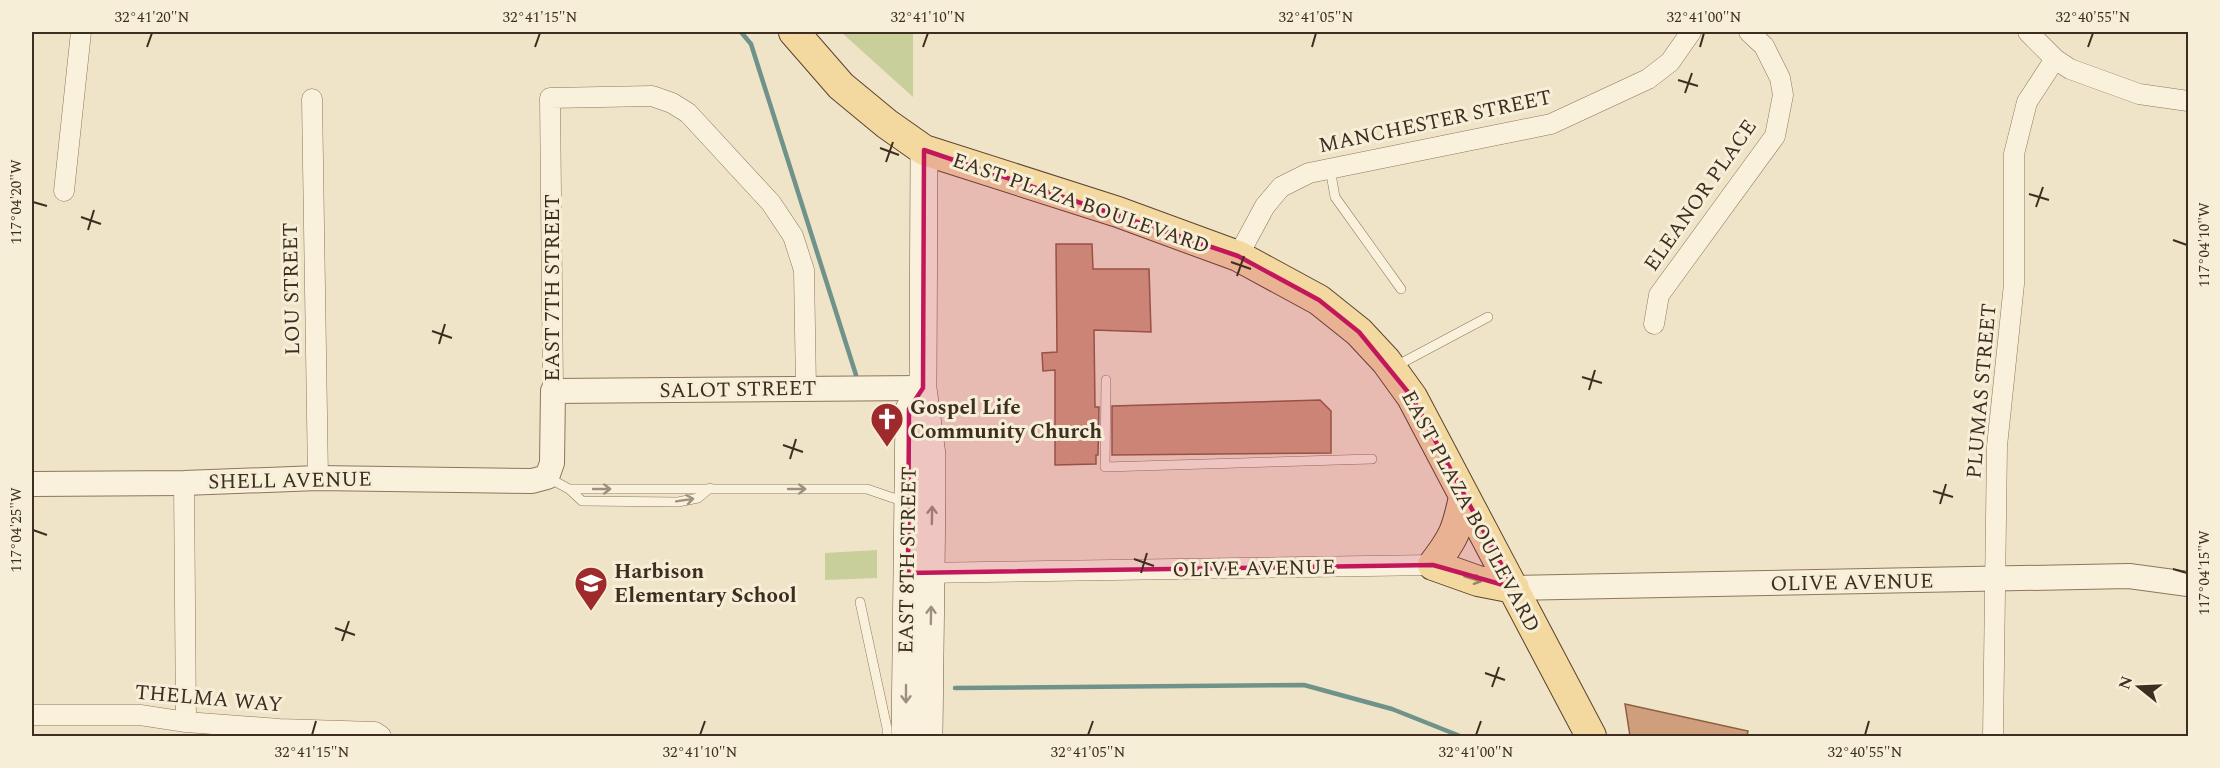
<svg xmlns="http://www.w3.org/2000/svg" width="2220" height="768" font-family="Spectral,serif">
<rect width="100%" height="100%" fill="#f0e4c8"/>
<!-- green -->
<path fill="#c9cf9b" d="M841,32h72v65z
M877,550v28l-52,2v-27z"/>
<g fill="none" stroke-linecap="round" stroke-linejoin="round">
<!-- stream -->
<path stroke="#6f938a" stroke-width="4.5" d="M741,32l10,12 105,331
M955,688l349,-3 88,24 68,27"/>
</g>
<!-- building -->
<path fill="#cf9f7d" stroke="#8d5f41" stroke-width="1.5" d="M1056,244h36l1,25h56l2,63 -57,-2 1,77h4l-1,48h-2v9l-41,1v-95l-12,1 -1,-18 15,-1z
M1320,400l11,11v42l-219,2v-49z
M1625,704l123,27 -1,5h-117z"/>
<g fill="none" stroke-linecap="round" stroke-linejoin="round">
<!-- service casing -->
<g stroke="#8d765c" stroke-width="10">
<path id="service" d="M1330,168l5,29 66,92
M1396,366l92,-49
M1106,380l-1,87 267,-8
M547,477l22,12h298l38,13
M569,489l13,12 96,1 20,-4 12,-10
M860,602l27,126v8"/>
</g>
<!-- minor casing -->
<g stroke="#8d765c" stroke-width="21">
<path id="minor" d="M2028,32l27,27 15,10 69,25 49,7
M312,99l6,379
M64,191l17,-159
M1238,256l27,-50 16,-19 28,-14 242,-49 97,-45 22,-17 21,-30
M1654,324l5,-29 116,-159 8,-41 -3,-17 -16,-32 -15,-14
M553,391l-3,-293 102,-2 20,7 16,10 83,90 22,33 11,34 2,118
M184,483l2,239
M920,573l513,-8
M32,715h108l46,7 93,7 96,3 6,4
M1993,736l4,-290 17,-162v-130l13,-52 28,-43"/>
</g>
<!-- tertiary casing -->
<g stroke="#8d765c" stroke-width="26">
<path id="tertiary" d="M32,484l152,-1 134,-5 214,3 15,-4 5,-14 1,-72 370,-3
M1514,588l615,-12 59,8"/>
</g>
<!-- secondary casing -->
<g stroke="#6f573f" stroke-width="28">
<path id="secondary" d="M924,150l-1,238 9,67v38l-3,243
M905,736l4,-327 12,-18"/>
</g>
<!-- primary casing -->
<g stroke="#5b4430" stroke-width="32">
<path id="primary" d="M794,32l47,54 46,38 37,26 194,62 120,44 81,44 40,32 27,29 26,36 179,339
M1464,497c-7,33 -10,41 -31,68l45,16 36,7"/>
</g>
<!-- service -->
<use href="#service" stroke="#faf1dc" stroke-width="9"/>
<!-- minor -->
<use href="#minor" stroke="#faf1dc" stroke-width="20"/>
<!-- tertiary -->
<use href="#tertiary" stroke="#faf1dc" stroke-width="24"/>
<!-- secondary -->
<use href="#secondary" stroke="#faf1dc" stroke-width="27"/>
<!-- primary -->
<use href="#primary" stroke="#f3d9a0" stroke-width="30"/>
</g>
<!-- one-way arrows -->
<defs><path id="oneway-shaft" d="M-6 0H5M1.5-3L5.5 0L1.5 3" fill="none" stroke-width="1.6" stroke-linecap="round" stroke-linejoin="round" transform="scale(1.5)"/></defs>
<g stroke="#9c907e">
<use href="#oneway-shaft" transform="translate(602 489)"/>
<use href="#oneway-shaft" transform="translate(797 489)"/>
<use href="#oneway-shaft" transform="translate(685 500) rotate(-9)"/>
<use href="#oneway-shaft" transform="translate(932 515) rotate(-89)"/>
<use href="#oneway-shaft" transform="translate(931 615) rotate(-89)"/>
<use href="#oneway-shaft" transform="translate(906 694) rotate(90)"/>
</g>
<use stroke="#988460" href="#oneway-shaft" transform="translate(1473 579) rotate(17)"/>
<!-- marked area -->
<path fill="#c2185b" fill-opacity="0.2" stroke="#c2185b" stroke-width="4.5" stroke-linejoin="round" d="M924,150l314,106 81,44 40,32 53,65 102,191 -81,-23 -525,8 1,-164 14,-21z"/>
<!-- ticks -->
<path fill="none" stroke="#3d2e20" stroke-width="2" d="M147,47l5,-14M535,47l5,-14M923,47l5,-14M1312,47l4,-14M1700,47l4,-14M2088,47l5,-14M1678,80l20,6M1685,93l7,-20M880,148l19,7M886,162l7,-20M2029,194l20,6M33,202l14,4M2036,207l7,-20M81,217l20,7M88,230l6,-20M2173,240l14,5M1231,262l20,7M1237,276l7,-20M432,331l20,7M439,344l6,-20M1582,377l20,6M1589,390l6,-20M783,445l20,7M790,459l6,-20M1933,491l20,6M1940,504l6,-20M33,530l14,5M1134,559l20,7M2173,569l14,4M1141,573l6,-20M335,628l20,7M342,641l7,-20M1485,673l20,7M1492,687l7,-20M312,735l4,-14M700,735l5,-14M1088,735l5,-14M1476,735l5,-14M1865,735l4,-14"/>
<!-- icons -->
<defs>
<g id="church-pin" transform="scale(1.725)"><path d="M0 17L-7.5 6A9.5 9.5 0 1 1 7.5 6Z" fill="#9e2a2b" stroke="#f7eed8"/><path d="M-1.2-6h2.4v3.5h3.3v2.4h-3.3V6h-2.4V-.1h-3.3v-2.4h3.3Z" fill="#fff"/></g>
<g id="school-pin" transform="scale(1.725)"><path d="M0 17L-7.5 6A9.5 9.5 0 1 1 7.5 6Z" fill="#9e2a2b" stroke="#f7eed8"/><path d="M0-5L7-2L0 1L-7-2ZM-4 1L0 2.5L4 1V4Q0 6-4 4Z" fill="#fff"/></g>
</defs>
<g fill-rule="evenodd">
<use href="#church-pin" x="887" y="419"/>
<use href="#school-pin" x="591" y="583"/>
</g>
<g text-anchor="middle" stroke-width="6" stroke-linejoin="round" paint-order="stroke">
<!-- street labels -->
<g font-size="21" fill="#3d2e20" stroke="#f7eed8">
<text transform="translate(1435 121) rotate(-12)" y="7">MANCHESTER STREET</text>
<text transform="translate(1700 195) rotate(-55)" y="7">ELEANOR PLACE</text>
<text transform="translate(1081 203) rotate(19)" y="7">EAST PLAZA BOULEVARD</text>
<text transform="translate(552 288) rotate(-90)" y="7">EAST 7TH STREET</text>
<text transform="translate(291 289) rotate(-91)" y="7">LOU STREET</text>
<text transform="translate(738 389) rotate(-1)" y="7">SALOT STREET</text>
<text transform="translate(1981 391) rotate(-85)" y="7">PLUMAS STREET</text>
<text transform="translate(290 480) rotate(-1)" y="7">SHELL AVENUE</text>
<text transform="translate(1471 511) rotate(62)" y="7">EAST PLAZA BOULEVARD</text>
<text transform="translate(907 560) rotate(-89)" y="7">EAST 8TH STREET</text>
<text transform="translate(1254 568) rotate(-1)" y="7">OLIVE AVENUE</text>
<text transform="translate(1852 582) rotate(-1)" y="7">OLIVE AVENUE</text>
<text transform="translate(209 698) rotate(5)" y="7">THELMA WAY</text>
</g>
<!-- poi labels -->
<g font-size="21" font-weight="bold" fill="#3d2e20" stroke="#f7eed8" text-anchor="start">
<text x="910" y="414">Gospel Life<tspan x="910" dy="24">Community Church</tspan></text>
<text x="614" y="578">Harbison<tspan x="614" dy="24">Elementary School</tspan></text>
</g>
</g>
<!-- border -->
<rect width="2220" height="768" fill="none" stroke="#f7eed8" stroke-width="66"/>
<!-- north arrow -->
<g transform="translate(2139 687) rotate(288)" stroke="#f7eed8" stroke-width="4.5" paint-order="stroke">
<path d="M0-4.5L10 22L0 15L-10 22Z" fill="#3d2e20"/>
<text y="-9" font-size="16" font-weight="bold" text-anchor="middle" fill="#3d2e20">N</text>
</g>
<rect x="33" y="33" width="2154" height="702" fill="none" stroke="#3d2e20" stroke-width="2"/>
<g font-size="15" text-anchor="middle" fill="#3d2e20">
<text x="152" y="22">32°41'20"N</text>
<text x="540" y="22">32°41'15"N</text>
<text x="928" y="22">32°41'10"N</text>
<text x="1316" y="22">32°41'05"N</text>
<text x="1704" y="22">32°41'00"N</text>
<text x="2093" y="22">32°40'55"N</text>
<text transform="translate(16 202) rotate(-90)" y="5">117°04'20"W</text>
<text transform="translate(2204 245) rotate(-90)" y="5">117°04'10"W</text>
<text transform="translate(16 530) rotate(-90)" y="5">117°04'25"W</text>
<text transform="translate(2204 573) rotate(-90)" y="5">117°04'15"W</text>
<text x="312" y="757">32°41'15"N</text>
<text x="700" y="757">32°41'10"N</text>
<text x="1088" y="757">32°41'05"N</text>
<text x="1476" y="757">32°41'00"N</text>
<text x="1865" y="757">32°40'55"N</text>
</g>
</svg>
